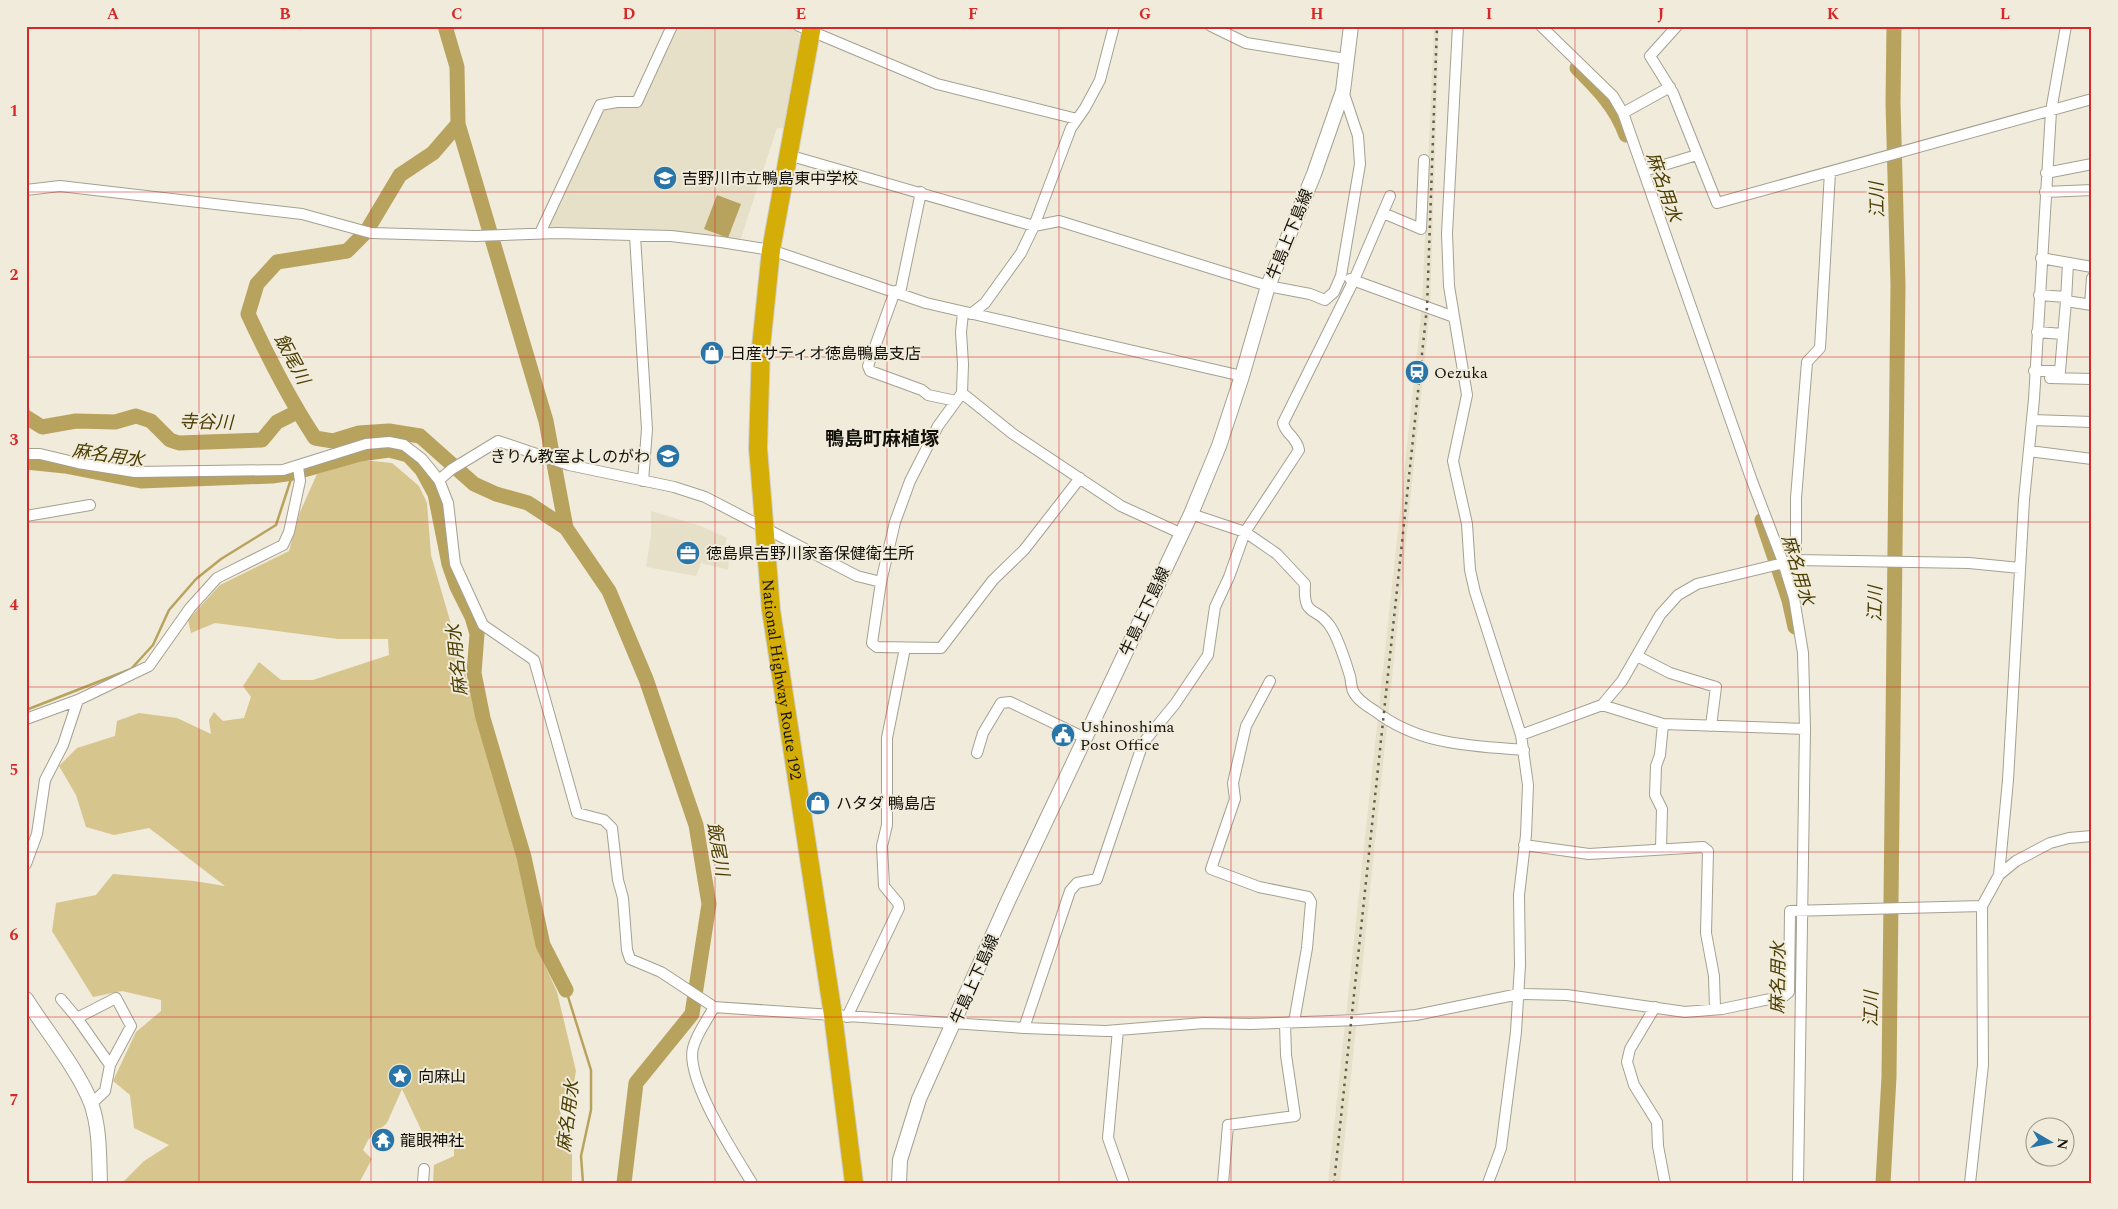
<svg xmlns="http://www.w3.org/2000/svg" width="2118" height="1209" font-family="Spectral,'Noto Sans JP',serif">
<rect width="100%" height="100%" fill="#f0ebda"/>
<!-- built -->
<path fill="#e7e0c8" d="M677,26l121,2 2,13 -16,87h-7l-37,113 -92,-10 -101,-3 55,-117 13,-4 25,1z
M1434,26h5l-9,282 -90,875h-12l94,-877z
M651,511l50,15 26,12 -2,7 5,3 -2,22 -27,-7 -5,13 -50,-9 5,-31z"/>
<!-- green -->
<path fill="#d7c58e" d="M362,460l30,3 27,23 8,17 4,52 84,291 24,106 18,40 19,79 -5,27 -12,-2 1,16 12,20v51h-139l1,-18 20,-9v-7l-30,-13 -22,-47 -15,34 -19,17 -5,10 9,9 -13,24h-237l22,-22 25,-16 -35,-17 -4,-33 -17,-14 23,-49 25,-21v-11l-39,-9 -29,6 -41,-66 4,-28 40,-8 17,-21 81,7 31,5 -76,-58 -35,7 -28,-8 -10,-32 -17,-29 18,-18 38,-12 2,-15 22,-8 38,5 34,16 -2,-14 5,-8 9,9 21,-3 7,-21 -8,-11 16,-24 22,18h32l76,-25 -1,-16h-50l-123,-16 -24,10 -3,-13 32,-35 69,-34 11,-39 17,-38z"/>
<!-- water -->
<path fill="#b8a35e" d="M717,195l24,9 -13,34 -24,-9z"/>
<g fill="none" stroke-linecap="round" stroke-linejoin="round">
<!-- stream -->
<path stroke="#b8a35e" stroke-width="2.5" d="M26,710l105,-41 22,-24 16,-35 27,-31 25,-20 55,-34 17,-52
M566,990l25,80v40l-10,46 2,27"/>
<!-- river -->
<path stroke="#b8a35e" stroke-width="15" d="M445,26l12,41 1,57 88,297 20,107
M1577,68c21,21 39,39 49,67
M458,124l-25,29 -33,22 -34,57 -19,19 -70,11 -20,22 -9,30c20,43 41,85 67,124l18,3 26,-8 30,-2 31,5 54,48 22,10 32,9 38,25 43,63 37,88 50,146 13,79 -17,110 -56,69 -12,100
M26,417l16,10 34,-6 39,1 21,-6 15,5 19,19 9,3 83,-3 15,-18 20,-10
M26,462l39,4 76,15 131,-5 21,-3 67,-19 29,-4 19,5 14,15 13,24 14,70 8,23 15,30 5,17 -3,39 9,45 41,139 19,88 23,45
M1762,520l27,80 6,27
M1883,1183l6,-106 9,-792 -5,-182 1,-77"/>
<!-- street casing -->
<g stroke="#a5a091" stroke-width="12">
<path id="street" d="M799,26l138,58 140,35
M1211,26l35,17 100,16
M1458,26l-11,207 2,53 18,109 -14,66 14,63 3,46 5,22 46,143 7,50 -2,50 -7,60 1,70 -4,67 -15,116 -13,35
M1541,26l72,70 10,17 129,368 31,81 11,36 9,55 2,76 -7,454
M1677,26l-27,30 23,37 44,110 375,-104
M1623,113l47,-26
M788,155l246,71 25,-5 209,65 42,8 15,6 9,-8 7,-16 19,-112 -2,-28 -15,-45
M1644,171l53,-16
M2046,173l46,-9
M26,190l34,-4 242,28 69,19 105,3 81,-3 114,3 50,6 50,8 155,53 316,73
M2045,192l47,-2
M1383,213l38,16 3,-69
M540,233l60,-128 17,-3h20l35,-76
M635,236l12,193 -4,52
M2041,258l51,9
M1350,279l104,38
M895,291l-27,75 2,5 52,19 6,5 28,6
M900,293l21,-101
M2039,295l27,2
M2066,301l2,-38
M2090,305l2,-27
M971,314l14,-11 36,-50 13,-27 37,-98 14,-20 15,-28 14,-54
M2037,332l26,2
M2034,371h26l6,-70 26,4
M2050,378l42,1
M962,393l51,41 108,72 59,27
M2032,420l60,2
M2029,451l63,8
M26,454h14l38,9 57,9 148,-2 83,-26 23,-2 15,3 18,14 17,21 9,23 7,61 28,61 51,35 43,153 27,7 8,8 6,52 5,18 4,52 3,9 31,13 53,35 310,21 82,3 98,-8 46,1 108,-4 58,-5 103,-21 48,1 118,17 37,-3 62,-13 5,-4 1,-81 192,-5
M439,480l13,-11 46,-28 71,24 105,22 31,10 152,79 24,6 14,-60 15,-41 28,-55 24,-33 1,-29 -2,-32 2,-19
M1191,514l54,18 32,22 28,30c-2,35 11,21 25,42 8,11 16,37 20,50 1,4 1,10 3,15 4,9 14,15 22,20 44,34 96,35 149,39
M26,516l64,-11
M1796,560v-62l11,-136 13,-14 10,-176
M881,582l-9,61 5,4 64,1 52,-68 31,-30 56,-72
M1637,656l33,17 46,14 -5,39
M1270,681l-24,45 -13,57 2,16 -24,70 48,18 49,10 3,5 -4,46 -13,74
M1602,705l61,19 142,5
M26,719l52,-19 71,-34 41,-58 27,-30 66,-33 6,-13 11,-51 -2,-14
M1521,735l81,-30 20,-24 38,-66 18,-20 19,-11 99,-24 173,3 51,5
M977,753l6,-20 18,-30 9,-1 75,36
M1524,845l65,9 114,-7 5,4 -2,82 8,43 1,33
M1661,849l1,-40 -7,-14 1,-29 4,-11 3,-31
M26,864l11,-30 8,-54 18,-35 15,-45
M1999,875l9,-95 16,-280 10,-101 17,-288 15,-85
M61,999l16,19
M714,1007c-6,12 -18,27 -21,41 -8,31 42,107 59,135
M1655,1007l-25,42 -3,13 7,23 23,37 1,24 7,37
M847,1017l52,-109 -1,-5 -14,-17 -2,-40 5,-21v-87l18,-90
M1024,1028l46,-137 7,-8 20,-4 46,-136 32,-39 33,-49 7,-48 14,-30 16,-45 54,-82c-3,-14 -13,-15 -16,-27l71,-143 36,-84
M1118,1030l-10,108 16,45
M91,1104l14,-13 5,-26 21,-39 -15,-28 -39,20 33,47
M423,1183l1,-14
M1223,1183l5,-58 67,-9 -9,-61 -1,-32
M1970,1183l13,-118 -1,-159 17,-31 17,-14 34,-18 19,-5 23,-2"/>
</g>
<!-- secondary casing -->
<g stroke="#a5a091" stroke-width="16">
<path id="secondary" d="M26,999c19,30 53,72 65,104 9,25 8,54 9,80
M899,1183l1,-23 19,-61 89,-198 183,-387 28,-68 23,-70 26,-90 46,-112 29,-83 8,-65"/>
</g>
<!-- highway casing -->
<g stroke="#d0cfce" stroke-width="20">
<g id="highway">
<path id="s1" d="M812,26l-41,224 -10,97 -3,101 13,162 62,405 21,168"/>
</g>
</g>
<!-- street -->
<use href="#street" stroke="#fff" stroke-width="10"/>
<!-- secondary -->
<use href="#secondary" stroke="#fff" stroke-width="14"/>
<!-- highway -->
<use href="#highway" stroke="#d4ad06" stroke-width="18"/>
<!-- rail -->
<path stroke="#605d53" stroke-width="2.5" stroke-dasharray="2.5 5" stroke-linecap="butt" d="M1334,1183l93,-876 10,-281"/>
</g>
<!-- grid -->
<path fill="none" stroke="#d62828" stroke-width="1" stroke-opacity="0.55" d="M199,26v1157M371,26v1157M543,26v1157M715,26v1157M887,26v1157M1059,26v1157M1231,26v1157M1403,26v1157M1575,26v1157M1747,26v1157M1919,26v1157M26,192h2066M26,357h2066M26,522h2066M26,687h2066M26,852h2066M26,1017h2066"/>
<!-- icons -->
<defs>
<g id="school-disc" transform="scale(1.25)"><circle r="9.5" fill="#2a75a8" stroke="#f0ebda"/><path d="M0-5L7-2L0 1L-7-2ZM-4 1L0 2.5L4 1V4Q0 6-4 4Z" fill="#fff"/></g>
<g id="shop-disc" transform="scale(1.25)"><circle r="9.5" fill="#2a75a8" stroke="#f0ebda"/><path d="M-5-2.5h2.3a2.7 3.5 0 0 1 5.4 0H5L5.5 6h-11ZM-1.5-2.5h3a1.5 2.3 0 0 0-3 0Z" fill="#fff"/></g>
<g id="station-disc" transform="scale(1.25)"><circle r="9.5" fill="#2a75a8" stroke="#f0ebda"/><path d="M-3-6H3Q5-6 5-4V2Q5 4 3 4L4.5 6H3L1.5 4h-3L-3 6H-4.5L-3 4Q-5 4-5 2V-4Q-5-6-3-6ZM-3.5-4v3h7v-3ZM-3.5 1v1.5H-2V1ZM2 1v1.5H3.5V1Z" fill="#fff"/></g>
<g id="office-disc" transform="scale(1.25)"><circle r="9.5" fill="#2a75a8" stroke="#f0ebda"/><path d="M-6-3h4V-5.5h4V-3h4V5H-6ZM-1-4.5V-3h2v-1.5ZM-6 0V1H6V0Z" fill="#fff"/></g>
<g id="civic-disc" transform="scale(1.25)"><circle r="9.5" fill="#2a75a8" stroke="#f0ebda"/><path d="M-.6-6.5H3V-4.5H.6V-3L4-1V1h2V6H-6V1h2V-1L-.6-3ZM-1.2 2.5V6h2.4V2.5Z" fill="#fff"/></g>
<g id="sight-disc" transform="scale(1.25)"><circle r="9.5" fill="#2a75a8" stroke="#f0ebda"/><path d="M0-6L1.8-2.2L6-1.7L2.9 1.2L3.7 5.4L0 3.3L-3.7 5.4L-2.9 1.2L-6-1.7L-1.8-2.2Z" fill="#fff"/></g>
<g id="temple-disc" transform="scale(1.25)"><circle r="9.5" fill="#2a75a8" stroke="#f0ebda"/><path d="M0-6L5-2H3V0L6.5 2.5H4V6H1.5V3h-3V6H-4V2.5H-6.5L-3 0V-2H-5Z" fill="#fff"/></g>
</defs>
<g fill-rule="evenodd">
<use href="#school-disc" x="665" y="178"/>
<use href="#shop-disc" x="712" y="353"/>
<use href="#station-disc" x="1417" y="372"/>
<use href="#school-disc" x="668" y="456"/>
<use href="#office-disc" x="688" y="553"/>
<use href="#civic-disc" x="1063" y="735"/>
<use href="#shop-disc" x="818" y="803"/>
<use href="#sight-disc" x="400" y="1076"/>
<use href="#temple-disc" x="383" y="1140"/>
</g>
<g text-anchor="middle" stroke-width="4" stroke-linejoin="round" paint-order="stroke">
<!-- poi labels -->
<g font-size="16" fill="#12100a" stroke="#f0ebda" text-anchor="start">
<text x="682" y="184">吉野川市立鴨島東中学校</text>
<text x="730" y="359">日産サティオ徳島鴨島支店</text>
<text x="1434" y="378">Oezuka</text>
<text x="650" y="462" text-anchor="end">きりん教室よしのがわ</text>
<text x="706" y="559">徳島県吉野川家畜保健衛生所</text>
<text x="1080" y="732">Ushinoshima<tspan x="1080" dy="18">Post Office</tspan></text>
<text x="836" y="809">ハタダ 鴨島店</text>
<text x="418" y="1082">向麻山</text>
<text x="400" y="1146">龍眼神社</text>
</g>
<!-- street labels -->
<g font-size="16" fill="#12100a" stroke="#f0ebda">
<text transform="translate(1289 234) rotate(-68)" y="6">牛島上下島線</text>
<text transform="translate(1144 611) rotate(-65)" y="6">牛島上下島線</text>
<text dy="6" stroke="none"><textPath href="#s1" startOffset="659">National Highway Route 192</textPath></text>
<text transform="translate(974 979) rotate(-66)" y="6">牛島上下島線</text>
</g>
<!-- water labels -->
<g font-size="18" font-style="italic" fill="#4c3d02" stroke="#f0ebda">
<text transform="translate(1664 187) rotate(71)" y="6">麻名用水</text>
<text transform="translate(1877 200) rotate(-92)" y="6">江川</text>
<text transform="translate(292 359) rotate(62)" y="6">飯尾川</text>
<text transform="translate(206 422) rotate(1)" y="6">寺谷川</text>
<text transform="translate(108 455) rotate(8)" y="6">麻名用水</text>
<text transform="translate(1798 570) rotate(73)" y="6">麻名用水</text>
<text transform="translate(1875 604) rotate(-89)" y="6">江川</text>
<text transform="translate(457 660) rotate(-96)" y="6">麻名用水</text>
<text transform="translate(718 849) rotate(80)" y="6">飯尾川</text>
<text transform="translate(1778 978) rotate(-89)" y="6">麻名用水</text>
<text transform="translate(1871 1009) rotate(-89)" y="6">江川</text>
<text transform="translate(568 1116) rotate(-83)" y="6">麻名用水</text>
</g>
<!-- quarter labels -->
<g font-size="19" font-weight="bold" fill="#12100a" stroke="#f0ebda">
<text x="882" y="445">鴨島町麻植塚</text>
</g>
</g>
<!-- border -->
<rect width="2118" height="1209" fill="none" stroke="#f0ebda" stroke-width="55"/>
<!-- north arrow -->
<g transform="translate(2050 1142) rotate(99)"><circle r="24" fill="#f0ebda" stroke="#979387"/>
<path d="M0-4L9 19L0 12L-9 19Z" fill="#2a75a8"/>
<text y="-8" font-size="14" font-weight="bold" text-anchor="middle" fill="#12100a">N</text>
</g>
<rect x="28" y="28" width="2062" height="1154" fill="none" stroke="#d62828" stroke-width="2"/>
<g font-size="16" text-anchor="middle" font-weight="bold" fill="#d62828">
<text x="113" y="19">A</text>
<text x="285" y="19">B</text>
<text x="457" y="19">C</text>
<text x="629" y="19">D</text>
<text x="801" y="19">E</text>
<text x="973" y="19">F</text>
<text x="1145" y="19">G</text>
<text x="1317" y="19">H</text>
<text x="1489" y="19">I</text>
<text x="1661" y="19">J</text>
<text x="1833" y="19">K</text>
<text x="2005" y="19">L</text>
<text x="14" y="116">1</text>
<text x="14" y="280">2</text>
<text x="14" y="445">3</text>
<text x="14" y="610">4</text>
<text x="14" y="775">5</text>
<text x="14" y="940">6</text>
<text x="14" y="1105">7</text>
</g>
</svg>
